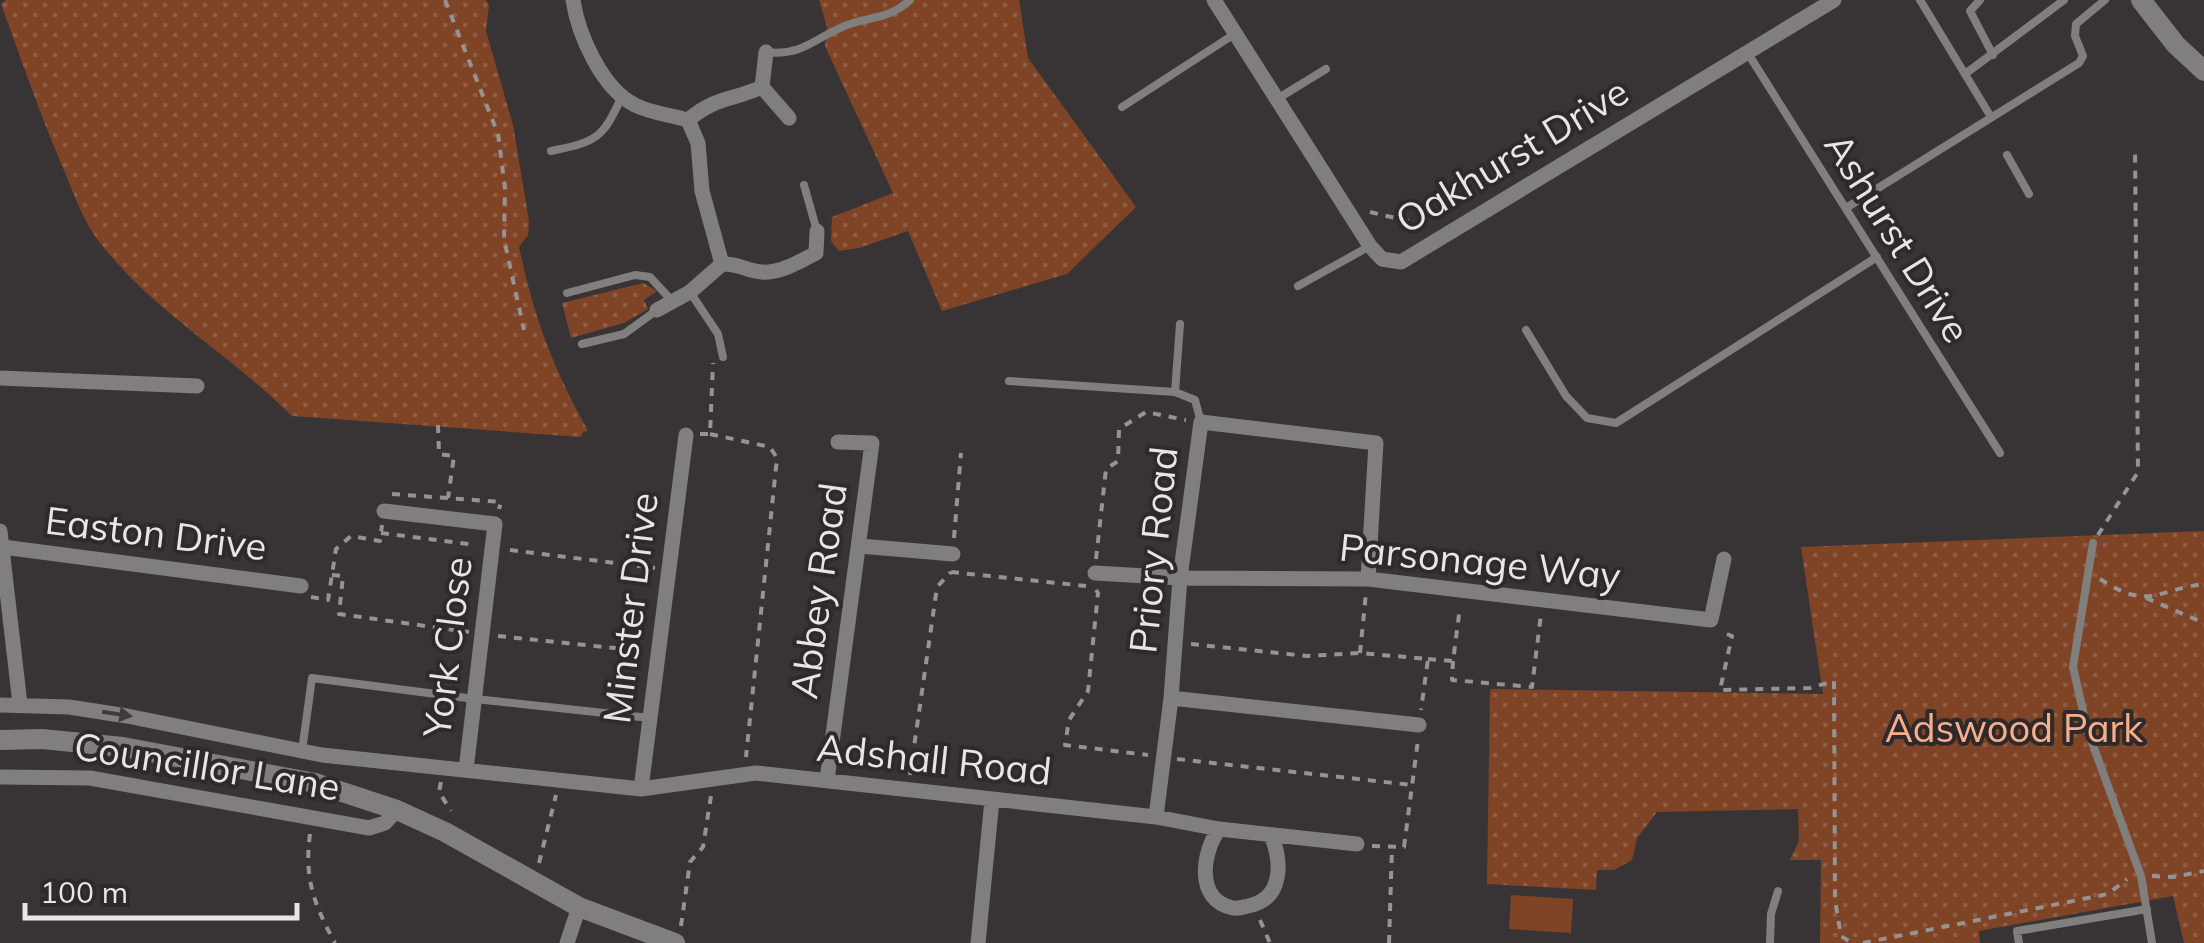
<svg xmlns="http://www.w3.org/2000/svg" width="2204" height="943" font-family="Mulish,sans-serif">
<defs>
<pattern id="park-dots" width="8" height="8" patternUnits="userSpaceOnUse" patternTransform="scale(2.5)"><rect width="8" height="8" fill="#7f4325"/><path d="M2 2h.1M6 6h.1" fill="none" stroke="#915e45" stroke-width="1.8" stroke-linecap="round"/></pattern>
</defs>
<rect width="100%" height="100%" fill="#383435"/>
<!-- grass -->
<path fill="#7f4325" d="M1511,895l62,4 -2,34 -62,-4z"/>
<!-- park -->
<path fill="url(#park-dots)" d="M6,0h480l3,5 -3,26 27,94 16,96 -1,14 -9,12c16,74 33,118 69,184l-5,1 -2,5 -289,-21c-61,-61 -138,-104 -192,-173 -17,-22 -26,-49 -37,-75 -23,-54 -42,-109 -62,-164z
M819,0h200l9,58 108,149 -69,67 -125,37 -34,-80 -49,17 -20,3 -8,-10 1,-24 61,-24 -68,-147 2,-19z
M643,283l14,8 -13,9 4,9 -24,14 -53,15 -9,-35z
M2204,531v412h-20l-11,-47 -194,35 1,12h-160l1,-83h-31l9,-19 -1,-32 -141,3 -20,26 -5,22 -18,10h-17l-1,20 -109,-6 3,-195 333,5 -22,-147z"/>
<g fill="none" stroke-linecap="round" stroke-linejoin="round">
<!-- path -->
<path stroke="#969394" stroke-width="4" stroke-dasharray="8 8" stroke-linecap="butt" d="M445,0l53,134 7,54 -1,51 20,91
M1370,212l59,14
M438,425l1,29 15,2 -6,42
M700,434h10l3,-71
M710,434l60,13 7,11 -31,299
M392,494l109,8 -2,7
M381,533l95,12
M2098,535l40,-63 -3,-325
M954,538l7,-85
M510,550l145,18
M1096,559l10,-90 12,-8 1,-32 27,-17 40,8
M951,572l135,14
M332,575l11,1 -4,38 130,18
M2100,579c49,32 55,11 104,5
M1096,590l2,3 -10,98 -19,29 -4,25 83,10
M311,597l17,3 8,-51 15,-13 29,5 2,-16
M2146,598l58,25
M1727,634l5,2 -12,54 90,-2 24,-7 1,219 6,36 11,7
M498,636l145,15
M1191,644l116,12 53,-3 68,6 -7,51
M1360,653l6,-60
M1428,659l25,2 7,-54
M1453,661l-1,19 80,7 9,-73
M1177,759l235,26
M910,775l27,-188 14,-15
M441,782l-2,10 12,19
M310,834c-6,45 4,70 25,109
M1372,846l32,1 14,-107
M539,863l17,-68
M2152,876l21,1 31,-6
M1260,920l10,23
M681,926l9,-64 13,-15 8,-51
M1389,943l3,-96
M1863,943l245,-49 19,-15"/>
<!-- service -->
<path stroke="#817e7e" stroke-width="8" d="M1920,0l71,117
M1980,0l-10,11 23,44
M766,52c40,5 53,-19 87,-29 21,-6 41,-7 57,-23
M1747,52l253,401
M1965,74l99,-74
M1277,99l49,-30
M1122,107l114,-74
M551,151c46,-9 52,-13 71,-55
M2007,155l22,39
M804,185l13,46
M1846,208l233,-145 4,-7 -8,-20 1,-12 29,-24
M1298,286l72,-40
M690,292l28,42 5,23
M567,293l68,-18 15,2 23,25
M1180,324l-5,68 20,8 6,22
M1526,330l40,66 21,22 29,5 261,-166
M582,344l42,-10 33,-24
M1009,381l166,11
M2093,543l-20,124 14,62 54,147 11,67
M302,751l10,-73 163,21 175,19
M1770,943l1,-29 7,-23
M2019,943l-2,-12 130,-22"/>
<!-- minor -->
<path stroke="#817e7e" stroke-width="15" d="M573,0c5,34 29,89 62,105 15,8 36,10 53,15l10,23 4,48 20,73 -32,28 -33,18
M1214,0l156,246 12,13 19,3 433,-262
M762,87l27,31
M688,120c29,-24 43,-19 74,-33l4,-35
M722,264c15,-1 26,7 40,8 17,2 39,-11 54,-19l1,-22
M0,378l197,8
M384,511l111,13 -29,246
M0,531l20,173
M860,546l93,8
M3,547l298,39
M1095,573l85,5 188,1 343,41 13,-61
M1171,698l248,27
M0,705l69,2 58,9 195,39 319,34 115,-16 400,44 63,12 138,15
M0,777l90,1 279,50 16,-5 12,-13
M827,780l45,-337 -34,-1
M641,789l45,-354
M1156,817l15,-119 9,-120 21,-156 175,21 -8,136
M1219,829c-16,22 -25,71 14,79 5,1 10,-1 15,-2 36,-7 34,-45 23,-71
M567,943l12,-36
M978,943l14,-143"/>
<!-- tertiary -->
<path stroke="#817e7e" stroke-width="20" d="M2141,0l35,45 28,26
M0,740l42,-1 81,8 192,36 82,27 48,22 134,75 96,36"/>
</g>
<!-- one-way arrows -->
<defs><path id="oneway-solid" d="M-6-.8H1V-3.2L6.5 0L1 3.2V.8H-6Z" transform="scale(2.5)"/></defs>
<use fill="#3f3b3c" href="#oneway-solid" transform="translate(117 714) rotate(9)"/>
<g text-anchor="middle" stroke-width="8" stroke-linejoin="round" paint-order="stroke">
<!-- street labels -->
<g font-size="38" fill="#e8e5e6" stroke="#2e2a2b">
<text transform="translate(1512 156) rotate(-31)" y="13">Oakhurst Drive</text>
<text transform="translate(1897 238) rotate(58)" y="13">Ashurst Drive</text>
<text transform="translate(156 534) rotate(7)" y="13">Easton Drive</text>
<text transform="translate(1154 550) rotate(-84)" y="13">Priory Road</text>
<text transform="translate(1480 562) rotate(6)" y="13">Parsonage Way</text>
<text transform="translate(819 591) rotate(-82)" y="13">Abbey Road</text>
<text transform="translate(631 608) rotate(-83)" y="13">Minster Drive</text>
<text transform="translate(448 647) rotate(-83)" y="13">York Close</text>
<text transform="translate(934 760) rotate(6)" y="13">Adshall Road</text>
<text transform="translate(207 767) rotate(9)" y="13">Councillor Lane</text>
</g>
<!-- park labels -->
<g font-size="38" fill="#f9ae8b" stroke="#2e2a2b">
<text x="2014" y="742">Adswood Park</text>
</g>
</g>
<!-- scale -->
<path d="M25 903v15h272v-15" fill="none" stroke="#e8e5e6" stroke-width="5"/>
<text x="40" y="903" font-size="30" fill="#e8e5e6" stroke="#2e2a2b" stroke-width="8" paint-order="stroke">100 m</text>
</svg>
